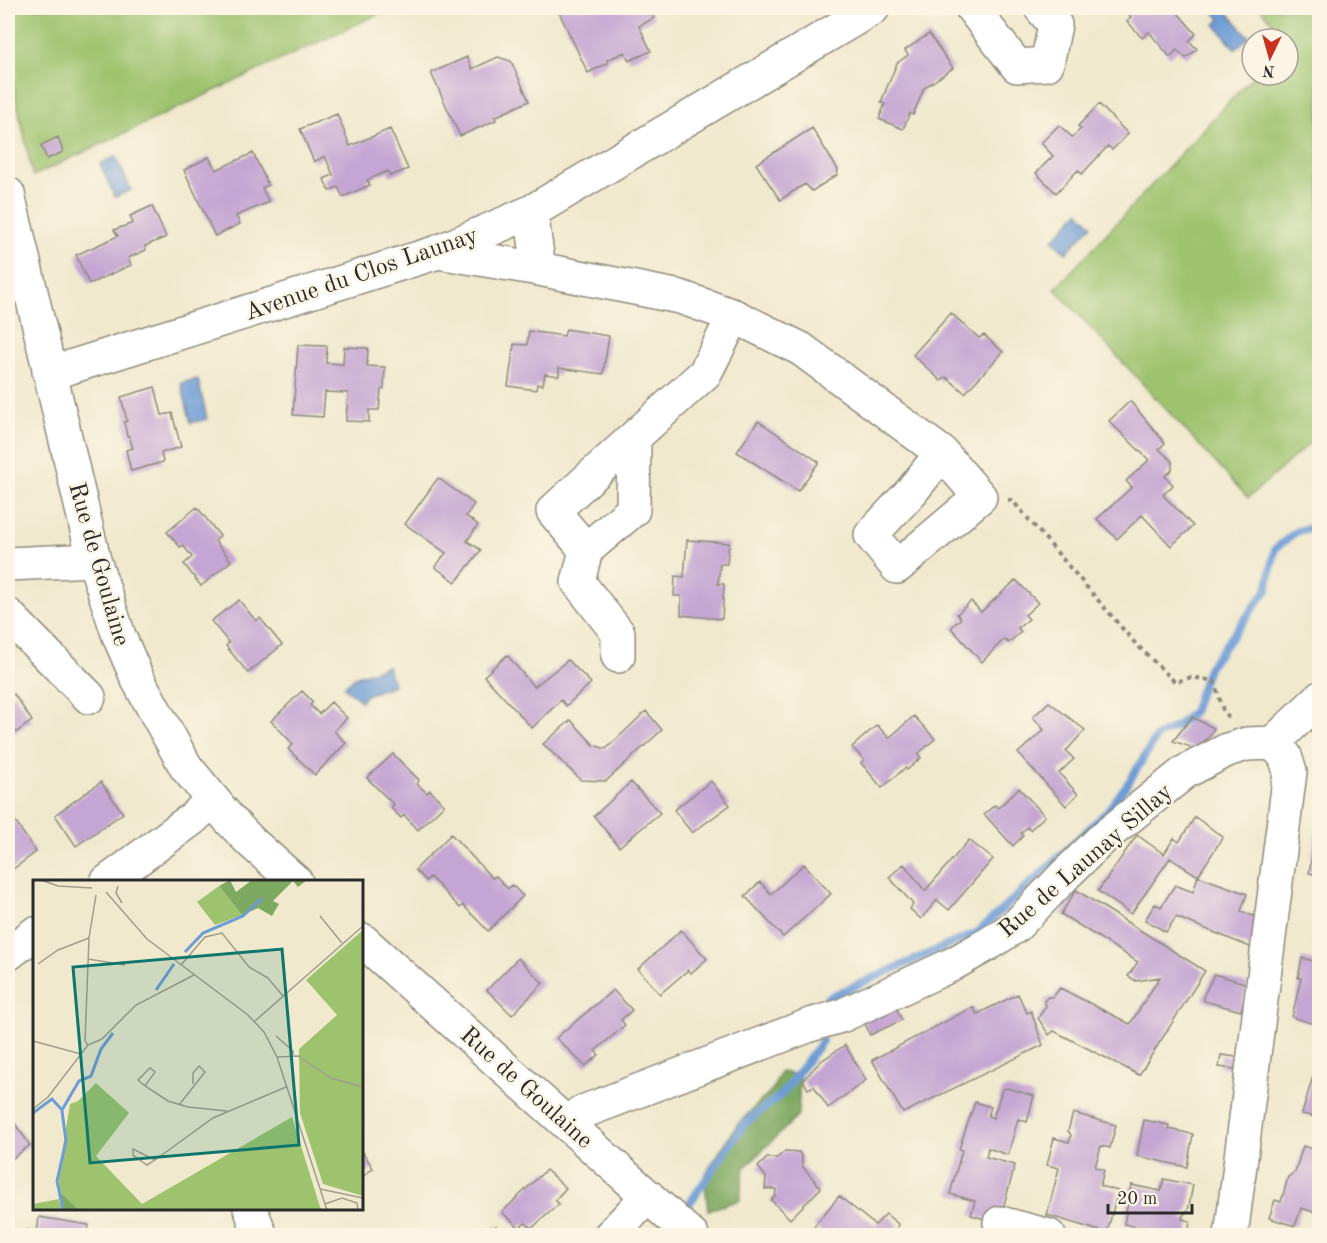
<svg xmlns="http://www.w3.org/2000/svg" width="1327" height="1243" font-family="'Old Standard TT',serif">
<rect width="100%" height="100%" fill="#fcf5e5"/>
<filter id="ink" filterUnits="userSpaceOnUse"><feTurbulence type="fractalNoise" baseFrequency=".0167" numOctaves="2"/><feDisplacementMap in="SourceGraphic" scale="12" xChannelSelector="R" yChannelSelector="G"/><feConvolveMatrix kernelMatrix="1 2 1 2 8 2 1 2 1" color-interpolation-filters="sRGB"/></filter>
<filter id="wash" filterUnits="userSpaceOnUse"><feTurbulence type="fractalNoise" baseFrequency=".008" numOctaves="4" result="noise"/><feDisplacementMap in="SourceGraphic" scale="24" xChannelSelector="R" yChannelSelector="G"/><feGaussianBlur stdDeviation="1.35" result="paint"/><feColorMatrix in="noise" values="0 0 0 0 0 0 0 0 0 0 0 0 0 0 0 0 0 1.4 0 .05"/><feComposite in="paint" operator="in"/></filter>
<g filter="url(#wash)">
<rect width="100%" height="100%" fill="#f0e9cd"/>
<!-- green -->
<path fill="#9ec36e" stroke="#64774c" stroke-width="1.5" d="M8,8h383l-358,168 -25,-114z
M1260,8h59l1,426 -72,64 -193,-209 199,-214h34v-36h-2z"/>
<!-- forest -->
<path fill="#7ea961" stroke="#546a46" stroke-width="1.5" d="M780,1072l20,3 -2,41 -54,52 -4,32 -32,10 -4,-34 33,-51 36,-36z"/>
<!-- water -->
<path fill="#6e9cd6" stroke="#4c6480" stroke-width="1.5" d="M1218,8h6l25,29 -14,12 -20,-25 5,-4 -6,-9z
M116,156l15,34 -16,7 -15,-33z
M1079,211l13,14 -26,28 -13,-13z
M198,379l9,40 -16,4 -10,-40z
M387,666l7,19 -28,10 -5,6 -17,-14 11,-10z"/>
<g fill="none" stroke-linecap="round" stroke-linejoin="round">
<!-- stream -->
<path stroke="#6e9cd6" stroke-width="8" d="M827,998l151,-66 128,-119 24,-33 27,-44 20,-10 16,-14 15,-44 59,-78 8,-41 22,-18 23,-5
M689,1204l55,-80 38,-30 40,-53"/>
</g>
<g id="blocks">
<!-- building -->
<path fill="#c4a5d3" d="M557,8h92l5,10 -15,8 12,25 -22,10 -4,-9 -18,8 1,3 -20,10z
M1123,8h57l2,1 -4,4 18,21 -7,7 8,8 -11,9 -9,-8 -7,7 -21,-25 -7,6 -15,-17 4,-4z
M929,34l24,34 -29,20 -11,27 -3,-2 -7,16 -24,-10 6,-15 -4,-2 16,-39 11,-8 -3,-5z
M467,57l5,12 26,-12 13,4 18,40 -34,16 1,3 -36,16 -29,-63z
M1099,104l29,30 -16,16 -4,-4 -26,28 -4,-4 -22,23 -20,-20 17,-17 -12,-13 18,-18 13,12 9,-8 -3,-3z
M337,114l13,32 40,-17 18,40 -18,7 -2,-5 -21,9 3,5 -27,12 -5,-10 -9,4 -5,-12 9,-4 -8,-19 -11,6 -14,-33z
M812,128l26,42 -1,5 -25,16 -7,-7 -25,16 -24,-36z
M58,137l5,15 -16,7 -6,-14z
M253,153l15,32 -6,3 7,14 -33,14 4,8 -25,12 -31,-66 25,-13 7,13z
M152,206l14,31 -21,9 1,4 -18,8 3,7 -42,19 -13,-29 42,-19 -4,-6 19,-7 -3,-7z
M951,313l28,25 5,-3 19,17 -38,41 -19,-16 -5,4 -28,-26z
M566,329l43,7 -6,38 -44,-6v8l-14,-2 -2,11 -6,-1 -1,6 -28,-4 6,-42 13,1 2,-14 35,5z
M298,345l29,1 -1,17 17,1 1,-17 24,1 -1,18 18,1 -1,22 -3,1 -2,20h-10v12l-23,-1 2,-28 -23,-1 -2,25 -30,-2z
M155,387l7,28 10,-2 9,34 -20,6 2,9 -32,9 -5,-21 7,-2 -4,-12h-2l-3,-14 3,-1 -6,-24z
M1130,401l35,42 -6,6 13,12v9l-7,6 8,9 -10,10 30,31 -22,20 -29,-31 -25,24 -20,-20 35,-32 -6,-6 23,-21 -40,-39z
M758,421l61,41 -21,29 -61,-39z
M438,478l36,26 -8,12 12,9 -11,16 14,9 -25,32 -21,-15 11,-14 -41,-29z
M197,507l23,29 -5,5 16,20 -30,25 -17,-22 8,-7 -9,-12 -3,2 -13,-15z
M687,540l42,3 -2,21h-7l-2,20h6l-2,35 -41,-4v-19h-7l1,-20 9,1z
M1016,580l22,23 -13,12 4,4 -11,9 3,4 -13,11 -4,-4 -22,23 -31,-34 10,-10 -4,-4 14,-13 10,11z
M239,600l17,21 4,-3 22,27 -34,28 -22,-27 3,-3 -18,-22z
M507,655l27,32 34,-27 23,23 -25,23 -5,-6 -29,28 -48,-52z
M302,691l11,11 -3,3 9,9 12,-12 16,16 -13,13 12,12 -31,32 -27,-26 5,-5 -22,-23z
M14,694l18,27 -24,17v-40z
M1049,702l36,28 -19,21 8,8 -15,14 19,21 -12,12 -48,-53 26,-23 -11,-13z
M646,711l16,19 -56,51 -25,-1 -38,-36 28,-24 23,25 12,4z
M914,716l21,23 -17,15 3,4 -14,12 -2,-2 -23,20 -21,-25 3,-3 -12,-13 25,-22 12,13z
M1192,717l22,11 -5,9 -13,12 -23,-8z
M393,754l26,26 -2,4 10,9 3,-3 14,15 -26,25 -14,-15 -3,3 -10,-10 3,-3 -27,-27z
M711,781l19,24 -38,28 -18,-23z
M101,782l22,31 -47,33 -21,-31z
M631,782l29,31 -41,34 -25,-31z
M1019,788l26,28 -15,14 -3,-3 -6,6 2,3 -10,10 -29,-32 11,-9 3,3z
M1195,817l28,20 -25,39 -28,-18 -39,56 -33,-23 39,-56 27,19 10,-16 5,4z
M15,821l21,31 -28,21v-47z
M1318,822l2,46 -3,7 -8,-2z
M451,834l41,44 4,-2 12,13 4,-4 11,11 -35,35 -25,-26 -3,3 -30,-31 -4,4 -11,-11z
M969,840l24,19 -44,51 -12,-10 -16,19 -11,-10 3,-5 -24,-27 15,-13 21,27z
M804,864l27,30 -48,43 -38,-41 15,-14 11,12z
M1198,876l49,18 -6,17 20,8 -6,30 -79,-32 -10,15 -21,-12 10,-16 6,3 14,-22 18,7z
M1076,890l129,81 -66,104 -85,-44 -5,4 -11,-17 8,-12 -2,-5 4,-4h5l7,-9 70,36 30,-47 -24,4 -8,-5 10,-14 -77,-48z
M681,930l26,29 -16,14 -3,-3 -28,24 -22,-25z
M518,958l25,25 -31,32 -25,-25z
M1302,958l18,5v63l-28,-9 9,-39h-3z
M1214,974l34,10 -7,27 -37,-10 -1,-4z
M613,990l19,20 -11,10 4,5 -30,26 4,4 -14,11 -29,-28z
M1018,994l9,19 4,-2 12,34 -140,68 -31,-53 101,-53 4,7z
M895,1005l7,15 -32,15 -7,-16z
M845,1045l21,35 -38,28 -14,-22 -6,3 -5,-9 18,-19z
M1221,1055l23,3 -2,12 -23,-3z
M1319,1055h1v63l-18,-4z
M1007,1088l27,8 -7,26 -9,-3 -10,36 -20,-7 -2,9 29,8 -16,58 -28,-8 4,-14 -25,-7 12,-44 -3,-1 16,-47 16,5 -3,9 5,2 9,-28z
M1073,1113l43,12 -6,23 -9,-2 -6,21 9,3 -4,16 18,5 -11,42 -60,-18 12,-47 -12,-3 7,-27 15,4 2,-7 -3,-4z
M8,1114l22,31 -22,17z
M1144,1120l25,5 -1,4 25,5 -6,33 -50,-11z
M1303,1146l17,5v61l-2,-1 -1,2 -16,-5 -6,18 -26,-8 6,-18 6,2 7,-25 7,-5z
M362,1151l11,17 -11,9z
M785,1151l14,1 3,6v8l19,22 -31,31 -19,-19 4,-4 1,-7h-11l1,-12 -8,-10 9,-9h10z
M546,1170l20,18 -11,12 4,4 -27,24 -7,-5 -6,5 -17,-16z
M1164,1179l29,6 -5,26 -5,4 -1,4 8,2 -2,15h-10l-54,-12 7,-39 30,6z
M839,1196l36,29 11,-11 12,10 -3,12h-69l-12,-10z
M39,1217l50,8 -2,11h-61l1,-6 10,2z
M496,1226l9,10h-21z"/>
</g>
</g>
<g filter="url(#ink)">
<use href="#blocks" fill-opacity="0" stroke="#8e8a7c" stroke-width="1.5"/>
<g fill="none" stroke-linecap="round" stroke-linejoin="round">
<!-- minor casing -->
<g stroke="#8e8a7c" stroke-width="36">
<path id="minor" d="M972,8l45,58 30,-2 8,-39 -14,-17
M8,194l86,366 25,76 19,44 48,87 42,51 23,24 45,40
M531,212l8,57
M438,252l101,17 141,28 54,19 67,33 141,104 38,44 -83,70 -26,-32 40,-43 31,-39
M49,372l15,-3 374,-117 93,-40 342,-204
M634,439l-1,71 -47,40 -33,-39 152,-138 29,-57
M586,550l-8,32 40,51v23
M8,564l86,-4
M8,615l81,82
M1273,743l47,-45
M107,882l85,-63 21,-19
M362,940l330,296
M8,954l26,-20
M569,1124l11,-11 230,-88 31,-9 110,-51 39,-22 26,-17 50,-52 37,-36 82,-66 42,-22 20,-6 26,-1 12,13 5,16 -59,464
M250,1208l11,28
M1000,1223l49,13
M610,1236l38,-40"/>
</g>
<!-- path -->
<path stroke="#8e8a7c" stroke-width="4" stroke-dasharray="4.5 4.5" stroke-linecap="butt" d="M1008,500h4l122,142 41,40 17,-5 22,4 9,29 6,8"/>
<!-- minor -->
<use href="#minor" stroke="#fff" stroke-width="33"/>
</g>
</g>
<g text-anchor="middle" stroke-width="5" stroke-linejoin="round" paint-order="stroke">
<!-- street labels -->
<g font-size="24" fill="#2b2b2b" stroke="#fcf5e5">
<text transform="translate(361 273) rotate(-19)" y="8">Avenue du Clos Launay</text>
<text transform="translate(100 564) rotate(74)" y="8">Rue de Goulaine</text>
<text transform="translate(1085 860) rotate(-41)" y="8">Rue de Launay Sillay</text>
<text transform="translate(527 1087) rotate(42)" y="8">Rue de Goulaine</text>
</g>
</g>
<!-- overview -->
<g transform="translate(33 880)">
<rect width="330" height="330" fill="#f0e9cd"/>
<path d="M186,6l23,29 -27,10 -18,-23zM330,50v266l-40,-12 -23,-71 -1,-64 38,-34 -31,-35zM63,203l33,30 -33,43 46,48 150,-87 29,93h-242l-20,-19v-20l11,-67 8,-3zM26,319l2,11h-28v-6z" fill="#9ec36e"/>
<path d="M197,0l6,12 16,-12h55l-9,7 -5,-6 -20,20 6,3 -7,12 -14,-8 -16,7 -23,-29zM26,311l20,19h-18z" fill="#7ea961"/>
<path fill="none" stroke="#6e9cd6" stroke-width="3" d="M152,72l18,-19 40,-17 19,-18M123,110l18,-26M29,231l4,30 -9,40 6,29M0,233l19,-14 10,11 17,-29 12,-5 10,-27 12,-16"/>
<path fill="none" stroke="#a19d8c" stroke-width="1.5" d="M8,0l17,6 34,2M85,6l-2,7 6,10M73,12l41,47 101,76 16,17 13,25 50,153M287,36l22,27M55,79l37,6M5,84l20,-14 31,-12M148,85l24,-28 17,-4 27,34 19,11 15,18M222,141l108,-95M243,156l17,15v4M0,161l48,13M55,165l-3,-4 4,-103 7,-43M55,165l14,-6 34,-34 58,-30M244,177l21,-1 33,22 32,9M112,206l10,-14 -5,-4 -12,12 7,6 23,15 20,6 39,4M146,225l26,-33 -6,-6 -6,7v11M0,229l15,-12 40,-52M122,280l-22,-11v6l14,10 8,-5 58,-42 73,-31M287,309l43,9M292,324l17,-6 15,5 1,7"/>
<path fill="#0f766e" fill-opacity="0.15" stroke="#0f766e" stroke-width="3" d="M249,69l17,196 -209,18 -17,-196z"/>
<rect width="330" height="330" fill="none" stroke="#2b2b2b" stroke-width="3"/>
</g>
<!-- margin -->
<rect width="1327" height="1243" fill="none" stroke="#fcf5e5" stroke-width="30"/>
<!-- north arrow -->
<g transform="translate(1270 57) rotate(185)"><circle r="28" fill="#fcf5e5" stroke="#a8a49b" stroke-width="1.5"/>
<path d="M0-4.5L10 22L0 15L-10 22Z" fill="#c8321e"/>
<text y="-9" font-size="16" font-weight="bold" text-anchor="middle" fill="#2b2b2b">N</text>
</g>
<!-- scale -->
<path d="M1108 1204v9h84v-9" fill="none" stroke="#2b2b2b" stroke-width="3"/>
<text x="1117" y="1204" font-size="18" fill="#2b2b2b" stroke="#fcf5e5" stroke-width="4.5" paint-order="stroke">20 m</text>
</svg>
